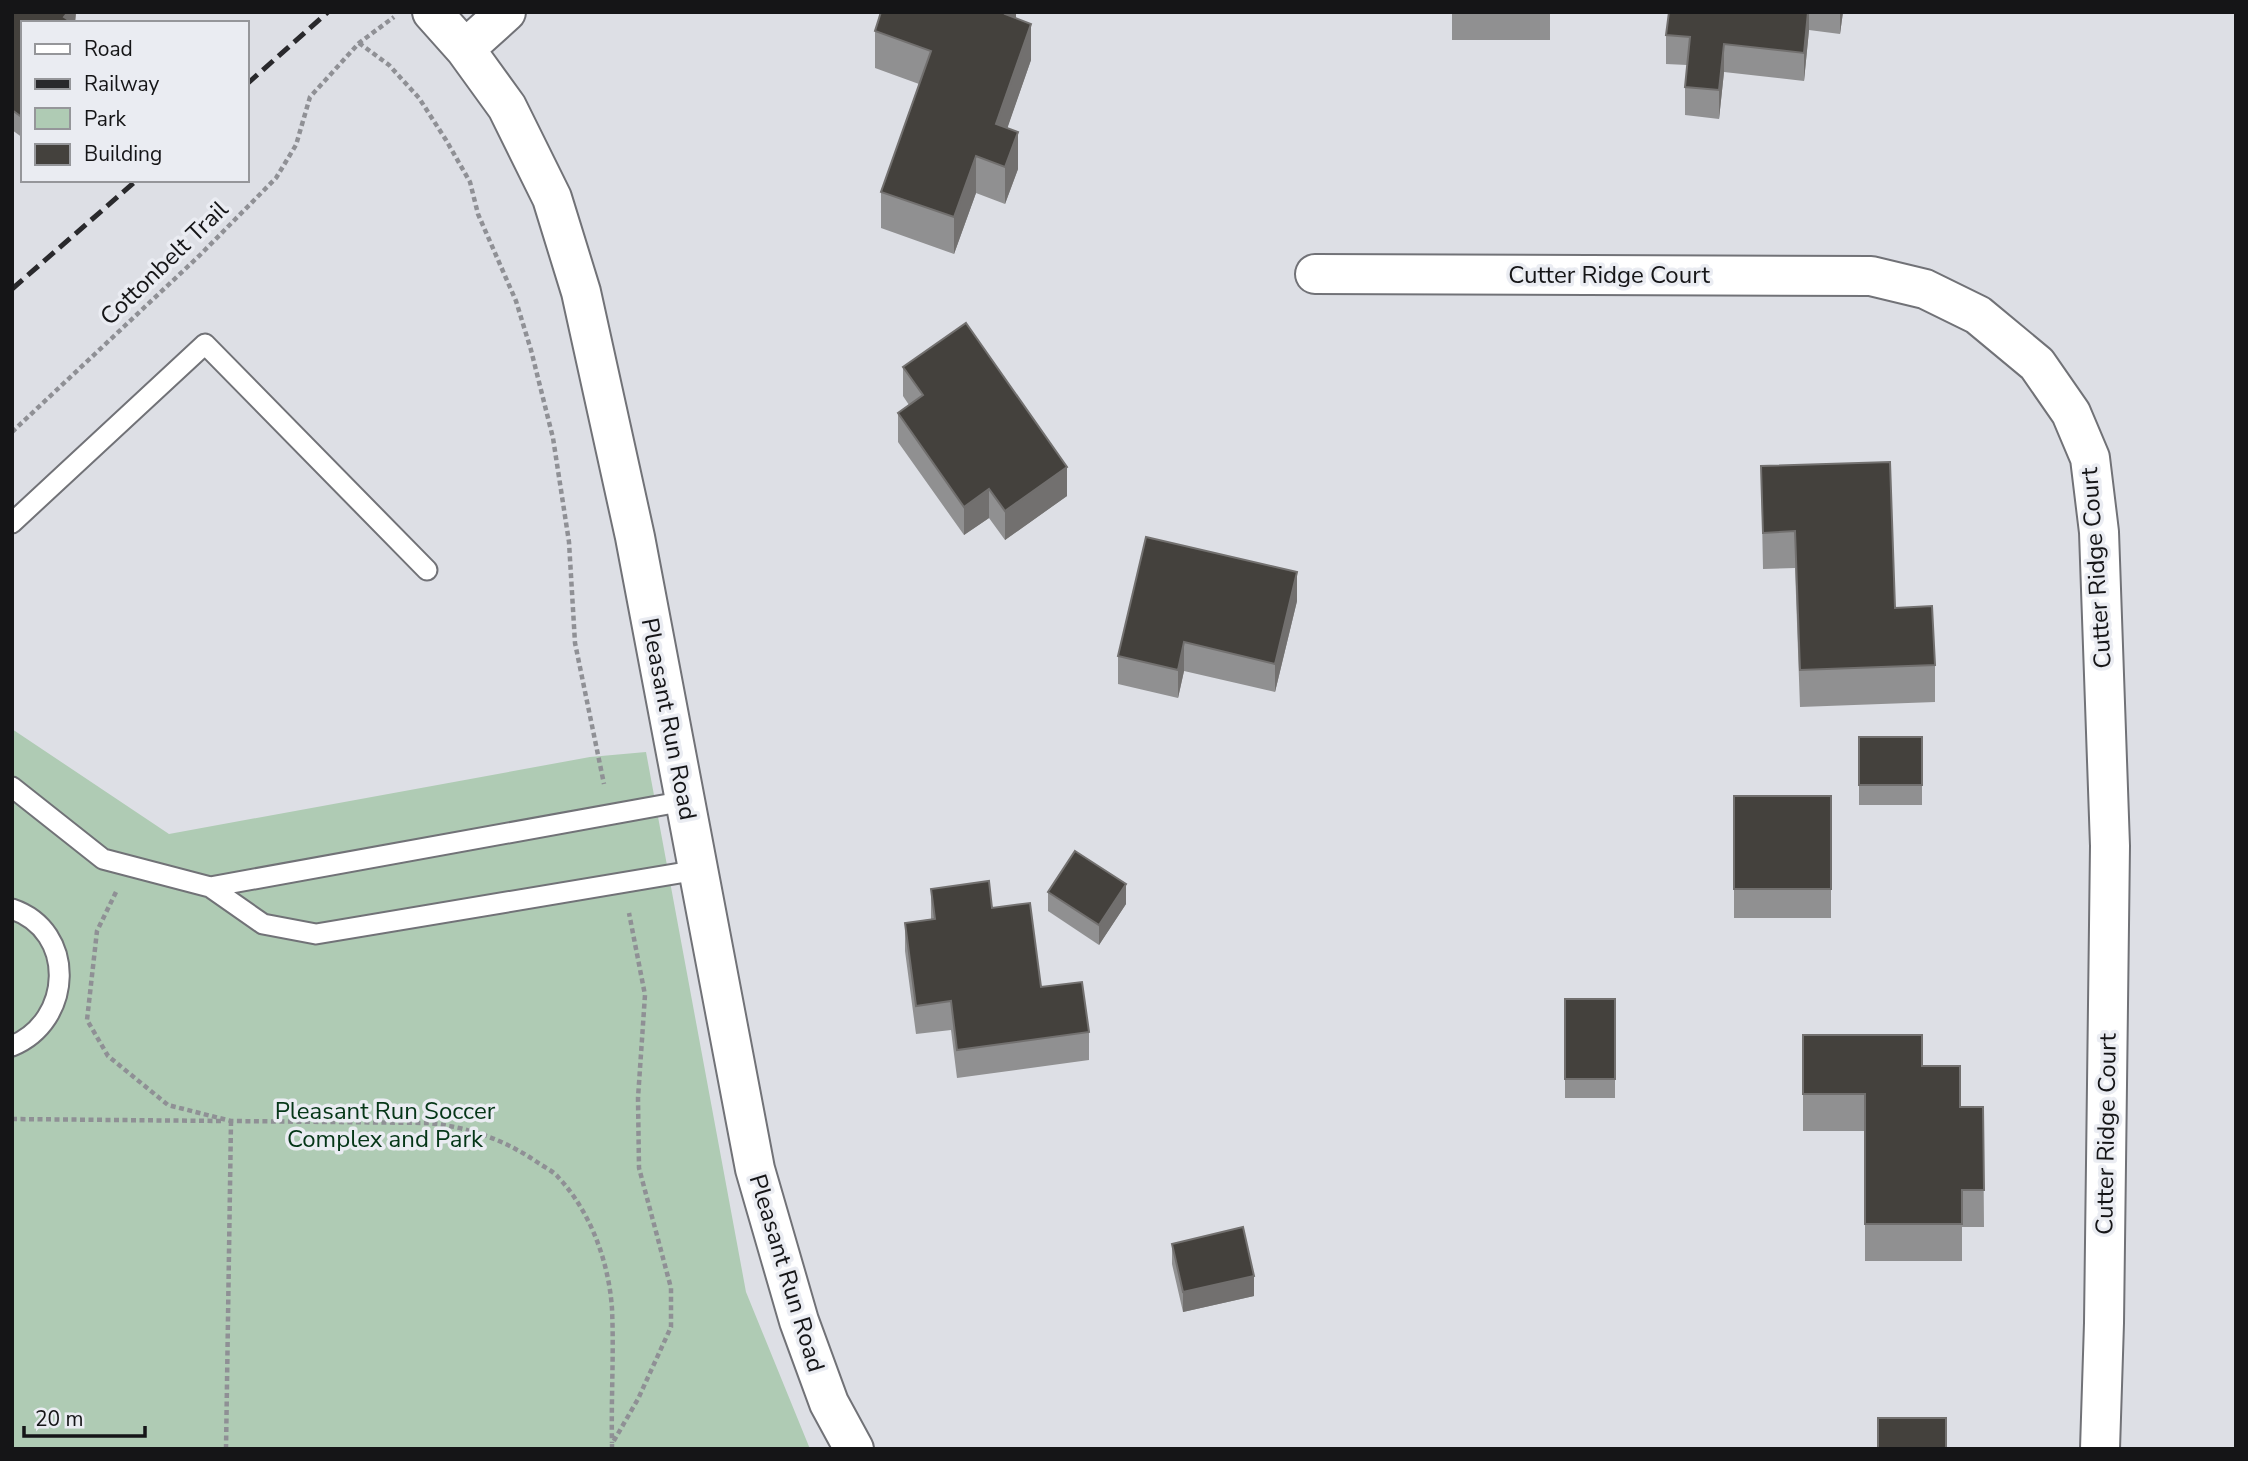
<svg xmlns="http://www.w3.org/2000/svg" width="2248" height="1461" font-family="'Nunito Sans',sans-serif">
<rect width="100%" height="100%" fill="#dddfe5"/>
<!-- green -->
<path fill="#afcbb4" d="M12,729l157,105 421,-77 56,-5 100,540 64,157h-798z"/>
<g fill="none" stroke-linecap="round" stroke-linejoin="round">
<!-- service casing -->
<g stroke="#717277" stroke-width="23">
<path id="service" d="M12,523l193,-179 222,226
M12,787l91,72 107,28 53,37 53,10 382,-64
M210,887l475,-86
M12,909c65,22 61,112 0,137"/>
</g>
<!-- minor casing -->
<g stroke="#717277" stroke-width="42">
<path id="minor" d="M1315,274l556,2 54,13 53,26 59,49 34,49 19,45 9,74 11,314 -6,477 -4,126"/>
</g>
<!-- secondary casing -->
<g stroke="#717277" stroke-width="42">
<path id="secondary" d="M432,12l33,37 42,58 45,91 29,94 54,245 120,632 44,152 30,82 25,46
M465,49l41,-37"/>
</g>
<!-- path -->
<path stroke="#8f9095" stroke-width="4.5" stroke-dasharray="5 3.5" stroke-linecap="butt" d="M359,43l30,22 30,33 27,42 24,42 8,32 38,87 15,49 22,88 16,104 6,101 29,141
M12,432l187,-176 77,-78 20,-33 14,-48 49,-54 35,-26
M116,892l-19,39 -10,89 21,36 60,49 63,16 197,2c40,4 75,16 109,39 7,5 16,9 21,15 33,35 51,86 54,132 2,44 -1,89 0,134
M12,1119l210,2
M226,1449l5,-328
M612,1449v-5l26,-45 33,-72v-39l-32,-120 -1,-70 7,-103 -16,-82"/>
<!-- service -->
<use href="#service" stroke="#fff" stroke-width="19"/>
<!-- minor -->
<use href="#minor" stroke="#fff" stroke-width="38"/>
<!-- secondary -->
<use href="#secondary" stroke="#fff" stroke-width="38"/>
<!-- rail -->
<path stroke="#29292c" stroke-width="5" stroke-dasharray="14 7" stroke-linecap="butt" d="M247,84l81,-72
M12,289l125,-109"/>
</g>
<!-- wall -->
<path fill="#909091" d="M12,12h64l-1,11h-52v115l-11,-8z
M1016,12v6l15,42 -24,68 11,41 -13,35 -29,-11 -22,61 -73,-26v-36l38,-108 -44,-16v-37z
M1452,12h98v28h-98z
M1669,12h174l-3,22 -31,-4 -5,51 -80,-9 -5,47 -34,-4v-28l2,-22 -21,-1v-29z
M903,367l164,129 -62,44 -16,-22 -25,17 -66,-93v-29l11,-8 -6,-9z
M1761,466l134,142 40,57v37l-135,5 -5,-139 -32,1z
M1297,601l-22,91 -91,-21 -6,27 -60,-14v-28z
M1859,737h63v68h-63z
M1734,796h97v122h-97z
M931,889l61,19 49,79 48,45v28l-132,18 -6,-48 -35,4 -11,-83v-28l26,-4z
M1048,892l78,12 -27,41 -51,-34z
M1565,999h50v99h-50z
M1803,1035l119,31 38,41h23l1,120h-22v34h-97v-130h-62z
M1172,1244l82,52 -71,16 -11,-48z"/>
<!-- shaded-wall -->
<path fill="#72706f" d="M68,12h8l-1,11h-11v-6z
M1006,12h10v8l-11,-6z
M1808,12h1v18l-5,51v-28z
M1840,12h3l-3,22z
M1031,24v36l-35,101v-37z
M1724,44v28l-5,47v-29z
M1018,132v37l-13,35v-37z
M976,156v37l-22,61v-37z
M1067,467v29l-62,44v-29z
M989,489v29l-25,17v-28z
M1297,572v29l-22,91v-28z
M1184,642v29l-6,27v-28z
M1126,884v20l-27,41v-20z
M1254,1276v20l-71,16v-20z"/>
<!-- building -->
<path fill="#44413d" stroke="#72706f" stroke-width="2" d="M12,12h56l-4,5 6,4 -1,2h-46v95l-11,-8z
M881,12h125l-1,2 26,10 -35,100 22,8 -13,35 -29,-11 -22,61 -73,-25 50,-141 -56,-20z
M1669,12h139l-4,41 -80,-9 -5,46 -34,-3 5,-50 -24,-2z
M966,323l101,144 -62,44 -16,-22 -25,18 -66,-94 25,-18 -20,-28z
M1890,462l5,146 37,-2 3,59 -135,5 -5,-139 -32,2 -2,-67z
M1146,537l151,35 -22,92 -91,-22 -6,28 -60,-14z
M1859,737h63v48h-63z
M1734,796h97v93h-97z
M1075,851l51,33 -27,41 -51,-33z
M989,881l3,27 38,-5 11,84 41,-5 7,50 -132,18 -6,-49 -35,5 -11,-83 30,-4 -4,-30z
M1565,999h50v80h-50z
M1803,1035h119v31h38v41h23l1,83h-22v34h-97v-130h-62z
M1243,1227l11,49 -71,16 -11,-48z
M1878,1418h68v31h-68z"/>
<g text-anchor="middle" stroke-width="7" stroke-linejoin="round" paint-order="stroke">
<!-- street labels -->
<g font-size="24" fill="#151517" stroke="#eaecf2">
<text transform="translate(164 263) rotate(-44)" y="8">Cottonbelt Trail</text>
<text x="1609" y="283">Cutter Ridge Court</text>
<text transform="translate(2096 568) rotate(-94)" y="8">Cutter Ridge Court</text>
<text transform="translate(669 719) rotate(79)" y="8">Pleasant Run Road</text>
<text transform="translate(2106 1134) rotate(-89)" y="8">Cutter Ridge Court</text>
<text transform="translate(787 1273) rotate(73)" y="8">Pleasant Run Road</text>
</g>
<!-- park labels -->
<g font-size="24" fill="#053617" stroke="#eaecf2">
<text x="385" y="1119">Pleasant Run Soccer<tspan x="385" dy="28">Complex and Park</tspan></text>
</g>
</g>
<!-- border -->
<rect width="2248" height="1461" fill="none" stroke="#151517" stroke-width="28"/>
<!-- legend -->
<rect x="21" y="21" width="228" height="161" fill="#eaecf2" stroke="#95969a" stroke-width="2"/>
<rect x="35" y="44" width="35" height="10" fill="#ffffff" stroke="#95969a" stroke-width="2"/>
<text x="84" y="56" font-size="21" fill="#151517">Road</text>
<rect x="35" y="79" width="35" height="10" fill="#29292c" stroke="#95969a" stroke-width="2"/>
<text x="84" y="91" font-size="21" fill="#151517">Railway</text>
<rect x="35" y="108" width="35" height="21" fill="#afcbb4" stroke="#95969a" stroke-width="2"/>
<text x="84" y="126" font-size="21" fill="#151517">Park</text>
<rect x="35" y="144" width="35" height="21" fill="#44413d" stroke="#95969a" stroke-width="2"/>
<text x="84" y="161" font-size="21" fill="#151517">Building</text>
<!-- scale -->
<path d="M24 1426v10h121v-10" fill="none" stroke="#151517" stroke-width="3.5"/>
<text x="35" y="1426" font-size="21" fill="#151517" stroke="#eaecf2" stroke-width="5" paint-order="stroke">20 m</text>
</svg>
